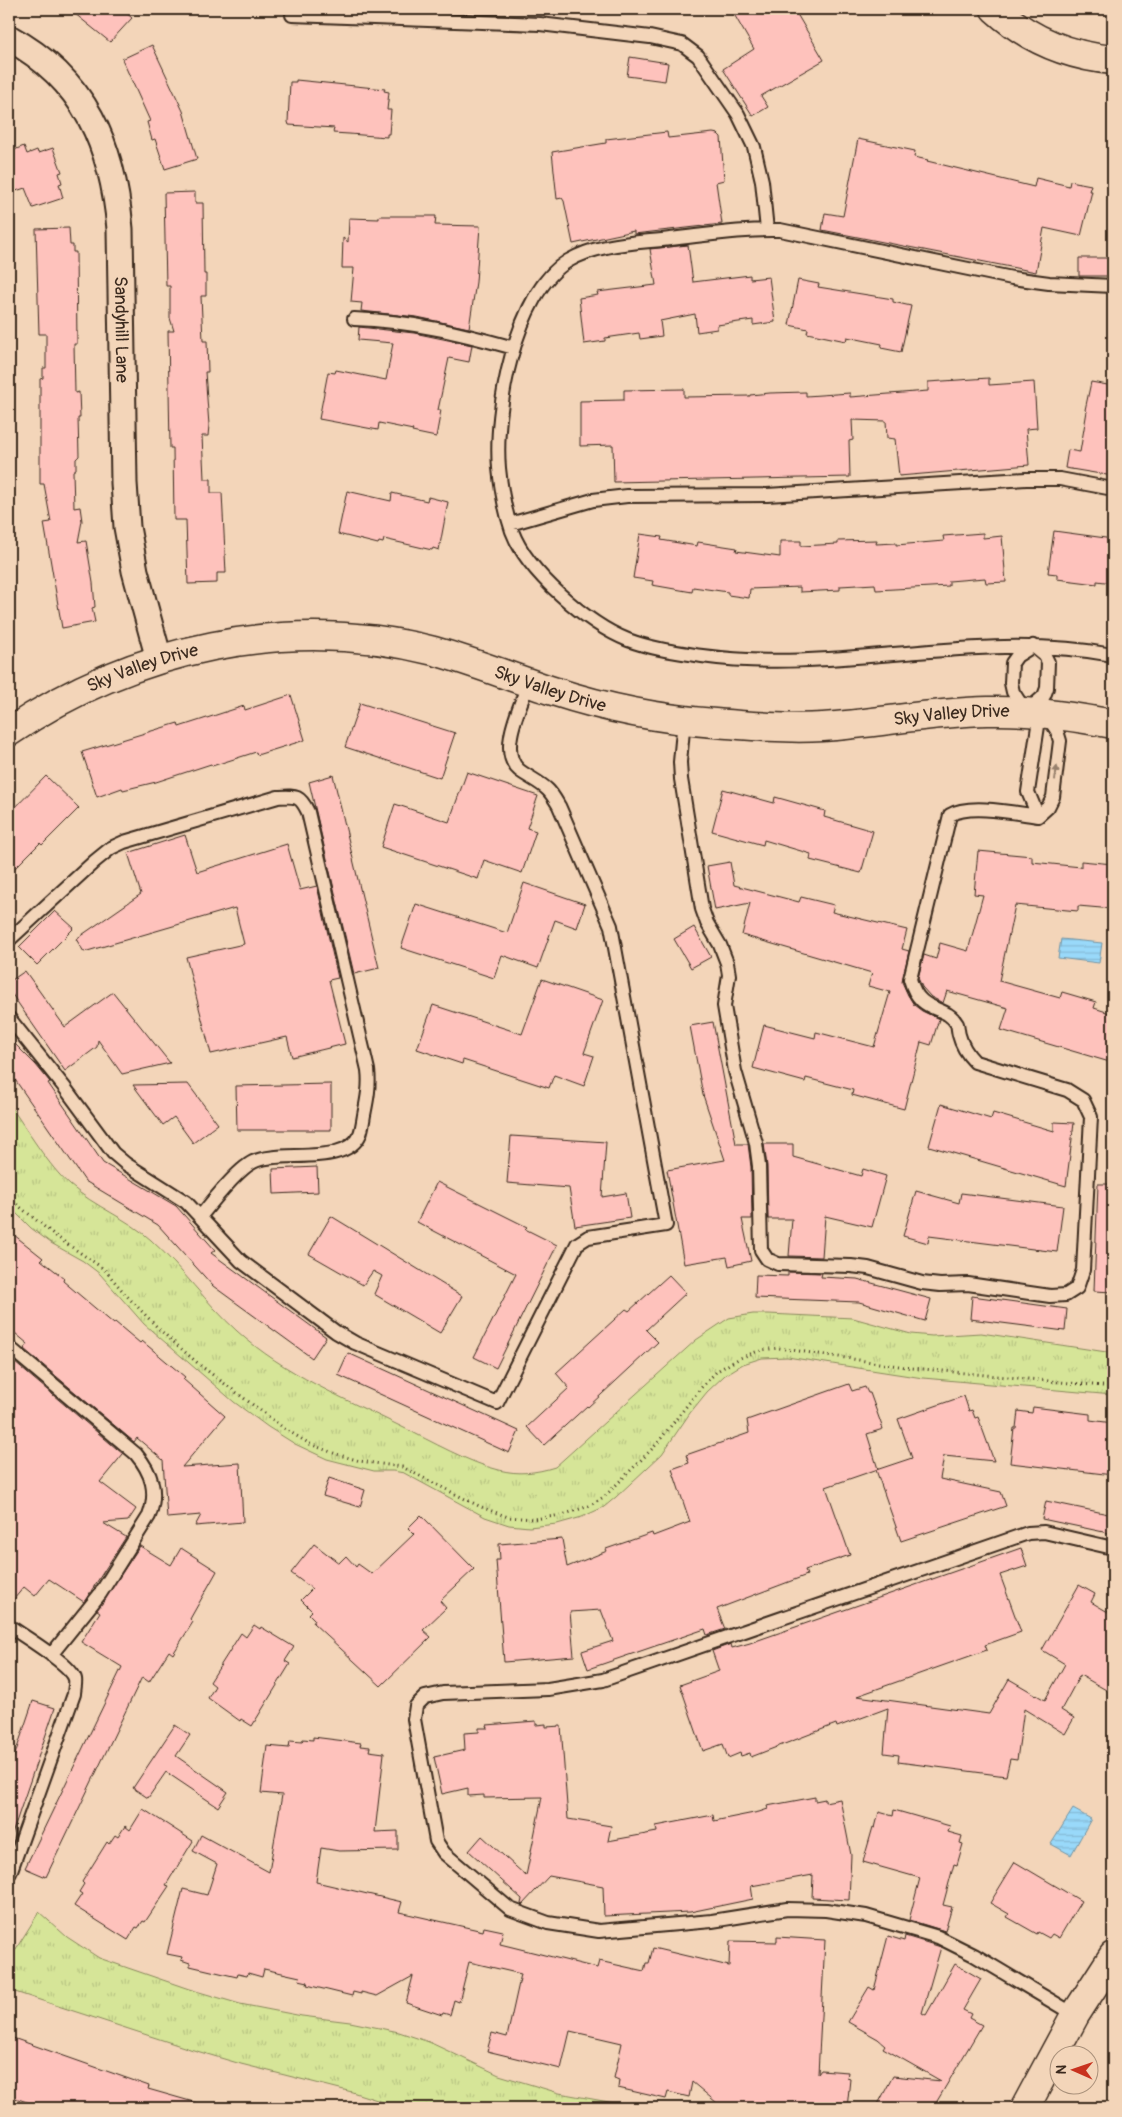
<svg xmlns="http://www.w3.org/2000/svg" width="1122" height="2117" font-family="Pangolin,sans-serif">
<defs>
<pattern id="grass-tufts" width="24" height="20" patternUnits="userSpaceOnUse" patternTransform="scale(1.25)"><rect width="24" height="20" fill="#d6e598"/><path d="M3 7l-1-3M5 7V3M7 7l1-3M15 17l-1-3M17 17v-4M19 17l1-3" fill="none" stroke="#b9c583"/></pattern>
<pattern id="water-rules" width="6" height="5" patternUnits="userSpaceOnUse" patternTransform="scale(1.25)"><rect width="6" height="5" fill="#99d9fa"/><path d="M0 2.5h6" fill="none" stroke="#85bad6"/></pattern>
</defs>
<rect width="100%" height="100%" fill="#f3d5b9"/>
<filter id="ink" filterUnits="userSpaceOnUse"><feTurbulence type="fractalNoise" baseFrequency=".02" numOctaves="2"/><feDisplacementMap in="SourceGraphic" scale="10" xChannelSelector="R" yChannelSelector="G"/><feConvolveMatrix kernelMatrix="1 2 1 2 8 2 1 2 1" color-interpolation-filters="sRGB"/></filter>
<g filter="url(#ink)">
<!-- grass -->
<path fill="url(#grass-tufts)" stroke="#88885b" d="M9,1104c17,24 40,63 61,81 25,22 57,33 81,55 31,28 55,63 86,91 47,43 109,68 165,96 29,14 67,36 97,43 19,5 37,3 56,-3l141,-127 33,-22 24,-4h15l85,4 58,16 21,2 49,-3 132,20v42l-190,-17 -136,-21 -25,1 -19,6 -18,11 -18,17 -17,21 -28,41 -46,43 -12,10 -22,10 -25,7 -28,3 -20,-2 -24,-8 -81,-44 -11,-2h-19l-47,-12 -32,-15 -27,-17 -34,-25 -90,-78 -44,-50 -17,-13 -32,-18 -20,-15 -22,-22z
M39,1912l28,25 32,21 90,31 51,15 62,12 48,6 49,10 30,10 70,33 60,18 83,15h-240l-50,-16 -111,-28 -51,-15 -181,-59v-30z"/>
<!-- water -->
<path fill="url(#water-rules)" stroke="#7393a2" d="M1061,939l41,4 -3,20 -41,-5z
M1073,1809l18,10 -20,36 -20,-11z"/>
<!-- building -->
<path fill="#fec2bc" stroke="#3b2a1e" d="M69,9h53l10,9 -22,24z
M731,9h63l30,51 -63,36 7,11 -15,9 -30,-47 31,-20z
M152,45l31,66 14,48 -32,10 -10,-30 -3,1 -5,-18 3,-1 -28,-62z
M630,57l38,6 -3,18 -38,-5z
M296,80l89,9 -1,2 5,1 -2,18h4l-2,24h-2v3l-38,-3 -16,-1 1,-5 -45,-3 -1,-3 2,-40h6z
M667,132l1,6 45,-5 5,1 3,3 3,43 -8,2 6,42 -88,10v-3l-61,13 -9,-43 -2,-3 -5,1 -5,-47 54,-9v-4z
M858,139l57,12 -1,6 14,3 -1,1 107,26 2,-9 33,8 1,-5 21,4 -2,6h3l-11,45 -37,-8 -8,44 -214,-42 3,-17 18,3z
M24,146l3,8 10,-4 1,3 15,-5 9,24 -3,1 3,10 -3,1 4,14 -30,10 -8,-20 -12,4 -4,-11v-29z
M195,192v11h8l1,71h2v22h-5l2,45h4l1,31h-3l4,53 -1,11h-6l2,43h7v14h11l4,80h-9v10l-29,1 -2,-64h-12l-1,-72h-3l-2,-117h6l-4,-13v-32h-4l-2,-93z
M379,216h57l-1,9 45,1 -4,56 -7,46 -52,-11 -56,-6 1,-8 -11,-1 3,-34h-12l1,-30 5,4 1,-24 30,1z
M69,228l1,17h3v7h3l1,92h-3l1,49 4,-1 1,26h-2l1,38 -3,3v10l-3,2 1,37 6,-1 2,14 -4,21 8,-1 7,42 2,24 -3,1 3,14 -33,6 -18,-105 7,-1 -7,-38h-4v-105l3,-1v-10h3v-34h-7l-3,-105z
M688,245l5,37 57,-7v4l19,-2 6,45 -22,3v-5l-36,5v4l-20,3 -2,-18 -35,7 2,15 -22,3 -1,-6 -34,5v3l-21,3 -5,-46 19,-3 -1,-3 59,-7 -6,-36z
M1079,258h34v18h-34z
M798,280l21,4 -1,3 75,12v3l18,4 -10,46 -20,-4 1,-4 -35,-7 -1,4 -39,-8 1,-4 -19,-4z
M359,327l55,6 58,12 -3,17 -20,-4 -11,52h3l-5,27 -24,-5 1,-2 -34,-7 -1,7 -59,-11 9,-47 7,1 1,-3 50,10 7,-37 -35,-3z
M989,378v7l45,-3 3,46 -11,1 3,36 -130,11 -4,-37 -8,-1 -1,-17 -34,-1 1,20 -4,1 1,36 -236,5 -1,-37 -33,1v-45l44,-1v-10l60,-1v8l66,-1v-1l20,-2 36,-1v4l44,-3v4l78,-6v-9z
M1091,382l22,4v90l-48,-8 3,-18 12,2 7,-41 -2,-1z
M347,491l44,10 1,-8 35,8 1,-4 20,5 -9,48 -6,-2 -1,2 -48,-11 -1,4 -4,-1 -1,2 -40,-10z
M1054,531l59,8v44l-16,-2v3l-40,-5v-5l-9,-1z
M983,533v5l19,-2 4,46 -20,1 -1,-5 -36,3v5l-73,4 -1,-6 -35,2v4l-40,2v-5l-50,2 -1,9 -21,-3v-3l-35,-5 -1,5 -40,-7 1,-4 -20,-3 7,-44 22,3 -1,3 36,6 1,-4 39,6 -1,3 44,6v-16h21v5l37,-2v-3l39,-1 -1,4 20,-1v2l48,-4 -1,-5z
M291,695l14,45 -48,15 -1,-3 -44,14 -1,-2 -55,18 -33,8 -1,-2 -25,9 -15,-45 96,-29 1,4 65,-21 1,4z
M360,703l95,30 -15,45 -95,-31z
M467,772l71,24 -11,32 9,3 -14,42 -38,-13 -6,19 -97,-32 14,-43 54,18z
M333,775l46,193 -25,6 -45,-192z
M46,776l33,32 -37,37 -2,-2 -31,31v-60z
M723,789l51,14 1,-6 50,14 -1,6 49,14 -12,42 -51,-13 1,-6 -47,-14 -1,5 -51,-14z
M185,835l12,37 90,-28 13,46 17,-4 21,92 -9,2 16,64 -53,13 -5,-20 -76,17 -25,-97 58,-13 -9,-36 -151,44 -8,-13 65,-45 -13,-41z
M978,851l54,5v6l49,5v-6l32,3v45l-35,-3v5l-63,-6 -16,76 61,17 2,-6 34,10 -2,6 19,6v49l-112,-33 7,-22 -61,-17 -4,12 -12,-6 -9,-10 -4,-9 6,-23 12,4 4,-16 28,8 15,-56 -9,-1z
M730,862l4,23 65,17 2,-5 33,8 -2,7 75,18 -5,19 7,2 -7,31 6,13 6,10 8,6 17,8 -8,26 -10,-3 -17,67 -52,-14 1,-5 -47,-12 -1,4 -52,-14 11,-43 51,13 1,-6 58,15 16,-55 -22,-6 4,-13 -130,-38 8,-32 -35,7 -8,-44z
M524,883l61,21 -8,24 -22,-8 -17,48 -36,-13 -8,23 -93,-30 15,-44 91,29z
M55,911l19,17 -37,37 -18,-18z
M694,927l17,30 -20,11 -17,-29z
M25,971l40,56 48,-35 57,71 -48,11 -24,-34 -1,7 -32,24 -56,-81v-8z
M542,979l61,21 -19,53 10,3 -10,30 -30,-11 -5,13 -86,-28 -1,4 -45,-15 16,-44 89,29z
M713,1022l23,122h12l3,23 1,52h-10l9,42 -22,5 -2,-9 -43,7 -17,-94 58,-10 -22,-65 -13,-69z
M9,1038l27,27 14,17 -2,1 55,80 73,43 39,44 -4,3 115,84 -14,21 -99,-72 -55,-61 -73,-44 -76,-110z
M188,1084l30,40 -25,19 -19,-26 -11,8 -30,-40z
M331,1084v46h-94l-1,-44z
M941,1104l50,15 2,-6 61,18v-9l20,1 -8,63 -137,-40z
M511,1136l95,6 -4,55 24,-4 4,25 -55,8 -6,-38 -62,-5z
M764,1144h29v13l68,19 2,-7 23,7 -14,51 -47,-11 -3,41 -33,-1 3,-37h-24l-1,-53z
M317,1167l1,25 -44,2 -1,-25z
M437,1182l90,45 -2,2 32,16 -61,123 -22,-11 42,-83 -99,-52z
M1098,1184h15v108l-19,-1z
M916,1191l43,12 2,-10 102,13 -6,46 -128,-16 -1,7 -25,-7z
M331,1216l131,80 -22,37 -66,-39 8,-18 -9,-5 -10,14 -54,-31z
M9,1231l34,27 -2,2 23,18 -1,3 51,43 1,-2 25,21 2,-2 43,36 -2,2 42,37 -43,51 58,-4 3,59 -48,4 6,-11 -34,3 -4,-58 -26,-22 -3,4 -110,-93 4,-5 -19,-16z
M788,1272l34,1 -1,4 36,2 74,20 -6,22 -66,-19 -104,-4 1,-23 32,1z
M669,1275l17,18 -40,37 12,12 -70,65 -1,-1 -43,39 -17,-18 42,-39 -13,-15 70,-64 3,2z
M972,1296l95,13 -2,22 -95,-12z
M348,1353l171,78 -10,22 -171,-78z
M14,1362l109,92 -23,28 36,27 -8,12 -25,2 23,14 -42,65 -35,-23 -14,17 -11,-9 -15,18v-237z
M849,1384l3,7 13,-4 3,6h2l13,36 -16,5 11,35 -52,18 24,68 -45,15 2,5 -90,34 8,20 -18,6 -2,-6 -117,40 -6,-18 31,-10 -12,-31 -31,2 4,44 -70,6 -8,-102h4l-1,-16 63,-5 5,28 40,-16 -1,-2 46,-16 1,3 37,-14 -18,-53 17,-6 -3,-8 63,-22 -2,-13z
M964,1396l5,15 3,-1 3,8 3,-1 16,44 -50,-5 -4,23 61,13 5,14 -105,35 -25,-71 36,-12 -14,-39z
M1033,1407l57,7v6l23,3v52l-103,-12 4,-35h2l2,-17 14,2z
M329,1478l36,12 -5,17 -37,-11z
M1046,1501l67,14v19l-71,-15z
M421,1515l53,54 -34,32 6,7 -23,22 8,7 -50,49 -68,-63 2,-3 -6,-6 3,-3 -11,-11 11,-11 -21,-16 23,-29 25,19 7,-7 10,11 2,-3 14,10 42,-40 -6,-6z
M140,1546l31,19 10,-17 36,23 -27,48 3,3 -20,32 -4,-3 -20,31 -7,-5 -96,200 -21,-9 97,-201 -41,-25 19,-30 -3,-2z
M1021,1548l6,18 -27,9 21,57 -36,13 2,5 -130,46 132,18 20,-35 36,21 20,-36 -23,-14 37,-65 16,9 -4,8 22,13v79l-33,-19 -19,35 13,8 -9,16 -41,-25 -7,51 -7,-1 -4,17 -108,-14 1,-7 -15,-2 4,-45 -51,19 -1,-3 -85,33 -1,-4 -9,3 -1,-3 -12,5 -5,-14 -20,7 -23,-66 39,-14 -7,-20 19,-7 1,4 18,-5z
M254,1625l6,4 1,-2 33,20 -9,14 5,3 -38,62 -11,-7 -1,2 -32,-23 7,-12 -5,-4 31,-49 5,4z
M33,1701l22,7 -43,126h-3v-62z
M536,1721v4l10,-1v3l15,-1 7,93 43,7 -3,15 49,-9 -1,-6 57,-11 1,6 45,-9 9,-3 -1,-3 48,-9v4l10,-2v3l15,-3 11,56 -2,45 -37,-2 1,-23 -62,11 2,13 -63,13 -86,4 -1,-30 -54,-10 -27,29 -1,-1 1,-5 -53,-48 13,-15 44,40 16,-79 -58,1v-3l-16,1v-8l-26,6 -8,-37 31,-7 -1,-17 15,-1v-4h9l-1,-3z
M175,1725l15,10 -14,21 52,36 -10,15 -52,-35 -18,26 -15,-10z
M313,1737l48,6 -1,3 10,1 -1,4 15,2 -9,79 23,-1v19l-59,1 -18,-3 -5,34 86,20 -3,10 84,19 1,-4 19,4 -3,13 97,24 2,-7 45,10 2,-8h3l4,-15 76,18 1,-25 47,1v-5l48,3 -7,134 3,-4 27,2 -1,6 3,1 -3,29h-124l-31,-26 -3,15 -21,-5 -2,7 -48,-11 1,-8 -5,-2 8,-35 -52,-12 -9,38 -74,-18 5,-18 15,4 14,-63 -52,-12 -10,40 -5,-2 -4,15 -7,-2 -1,2 -36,-12 7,-27 -36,20 -16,-4v2l-8,-2 -1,4 -45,-11 1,-3 -9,-2 1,-3 -36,-8 -2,8 -14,-4 -1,3 -9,-2 -1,3 -47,-11v-3l-9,-3 1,-3 -15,-3 16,-65 24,6 10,-31 -24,-13 8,-16 68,37 13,-77 -21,-2 6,-47 22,2 1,-7 12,1 1,-3 10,1z
M143,1809l50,32 -27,44 3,1 -24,36 -2,-1 -5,7 -2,-1 -8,13 -54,-34 8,-12 -3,-2 5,-8 -2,-2 25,-40 2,2 6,-9 3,2 7,-11 5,4z
M894,1810l56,16 -2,6 14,4 -2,7 3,1 -6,21 -3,-1 -11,41 9,2 -7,24 -36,-11 11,-42 -57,-16 10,-35 2,1 4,-16 14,4z
M1015,1862l66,39 -22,37 -7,-4 -3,4 -11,-6 -1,2 -30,-17 2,-3 -19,-11z
M888,1936l16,5 1,-5 36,11 -19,66 4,2 29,-51 26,15 -18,31 8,4 -2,4 13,7 -49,83h-57l17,-32 48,5 -58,-33 2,-3 -7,-6 -30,-17 21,-35 5,3z
M13,2038l136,48 -1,3 49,14 -1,5h-151l-36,-12v-44z"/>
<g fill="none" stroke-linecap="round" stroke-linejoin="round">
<!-- service casing -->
<g stroke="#3b2a1e" stroke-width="16">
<path id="service" d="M292,15l248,9 110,13 32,7 16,12 40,58 16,33 8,34 5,49
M1113,286l-64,-3 -37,-5 -232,-48c-37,-1 -73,5 -110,9 -33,4 -72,4 -102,22 -53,32 -74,150 -69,207 2,21 6,43 13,63 15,41 76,93 116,109 24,9 49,12 74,16 138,19 272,-27 411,-1
M354,319c57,2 106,14 160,29
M510,524l83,-24 34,-4 140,-1 259,-16h34l53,10
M1033,646l12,10 3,6 -1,26 -3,8 -18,16 -13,-20 -2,-9 1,-20 5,-7z
M684,720l-4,42 1,17 21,130 5,14 13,22 7,18 2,12 -5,31 11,65 21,72 3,23 2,84 6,9 11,5 73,2 17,2 54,15 18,2 28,-1 82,12 16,-1 11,-7 6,-18 8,-153 -8,-17 -16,-10 -92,-28c-8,-8 -13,-15 -16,-27 -1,-3 -1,-8 -2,-11 -12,-21 -37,-8 -47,-45l40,-164c19,-12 66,-2 88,1l10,-9 5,-10 7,-56 -3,-10 -11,-17 -8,12 -10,66 10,24
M9,940l86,-79 16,-13 13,-6 154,-45c18,-1 22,-2 30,15l60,258c2,16 -1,30 -4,45 -1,6 -2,14 -4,19 -14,33 -80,15 -107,28 -16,8 -41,40 -53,55
M9,1018l56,70 48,65 13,11 60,38 55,59 95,71 19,11 142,60 80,-159 11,-7 78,-12 -55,-299 -52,-120c-3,-5 -7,-12 -11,-16 -8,-8 -20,-13 -29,-20 -22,-19 2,-65 10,-88
M9,1347l127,107c16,19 22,38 13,62l-49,78 -49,61
M9,1626c13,9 63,39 66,53 1,4 -1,11 -1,15l-64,179 -1,-1
M1075,2015l-101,-60 -36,-18 -72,-21 -40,-6 -39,-1 -75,12 -113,10 -51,-8 -38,-14 -66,-56 -8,-12 -22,-122 2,-13 9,-9 18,-4 105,-4 55,-9 425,-147 16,-1 69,16"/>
</g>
<!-- minor casing -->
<g stroke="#3b2a1e" stroke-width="29">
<g id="minor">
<path id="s1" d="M9,38c76,41 104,108 111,191l4,254 3,44 8,44 24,88"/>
</g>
</g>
<!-- tertiary casing -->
<g stroke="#3b2a1e" stroke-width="31">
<g id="tertiary">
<path d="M995,9c33,30 74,47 118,51"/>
<path id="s2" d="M9,732c123,-84 279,-118 425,-81 40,11 79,27 119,40 52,17 107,28 162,32 36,3 73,6 108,4 56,-4 110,-15 165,-16 42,-1 84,5 125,13"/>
<path d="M1025,2108l50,-93 38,-59"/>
</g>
</g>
<!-- path -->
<path stroke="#3b2a1e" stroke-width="3" stroke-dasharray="1 4" stroke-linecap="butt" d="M9,1198l48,39 47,32 22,26 35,36 40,35 84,63 25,15 26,10 24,7 42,6 79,40 27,10 26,2 28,-4 27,-9 16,-10 51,-51 43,-55 18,-19 23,-13 21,-8 18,-2 133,20 201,19"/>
<!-- service -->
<use href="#service" stroke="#f3d5b9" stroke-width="12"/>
<!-- minor -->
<use href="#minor" stroke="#f3d5b9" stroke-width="25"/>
<!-- tertiary -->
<use href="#tertiary" stroke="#f3d5b9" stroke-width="28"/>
</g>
<!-- one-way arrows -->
<defs><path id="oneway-solid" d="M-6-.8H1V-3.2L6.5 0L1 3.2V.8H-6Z" transform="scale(1.25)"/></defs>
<use fill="#97806c" href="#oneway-solid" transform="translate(1056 773) rotate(-82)"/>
</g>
<g text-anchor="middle" stroke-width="5" stroke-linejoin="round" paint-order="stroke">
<!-- street labels -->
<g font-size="18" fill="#3b2a1e" stroke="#f3d5b9">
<text dy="6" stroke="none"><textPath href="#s1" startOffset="332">Sandyhill Lane</textPath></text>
<text dy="6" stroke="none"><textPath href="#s2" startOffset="149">Sky Valley Drive</textPath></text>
<text dy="6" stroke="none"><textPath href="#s2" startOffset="568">Sky Valley Drive</textPath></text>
<text dy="6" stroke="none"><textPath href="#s2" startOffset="974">Sky Valley Drive</textPath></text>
</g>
</g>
<!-- margin -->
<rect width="1122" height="2117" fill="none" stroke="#f3d5b9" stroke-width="30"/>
<rect x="15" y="15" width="1092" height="2087" fill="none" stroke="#3b2a1e" stroke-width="2" filter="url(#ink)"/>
<!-- north arrow -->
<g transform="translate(1074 2070) rotate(272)"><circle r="24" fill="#f3d5b9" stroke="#a9917b"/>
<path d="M0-4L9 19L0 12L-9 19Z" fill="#c8321e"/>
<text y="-8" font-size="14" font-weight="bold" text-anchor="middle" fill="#3b2a1e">N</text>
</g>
</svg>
